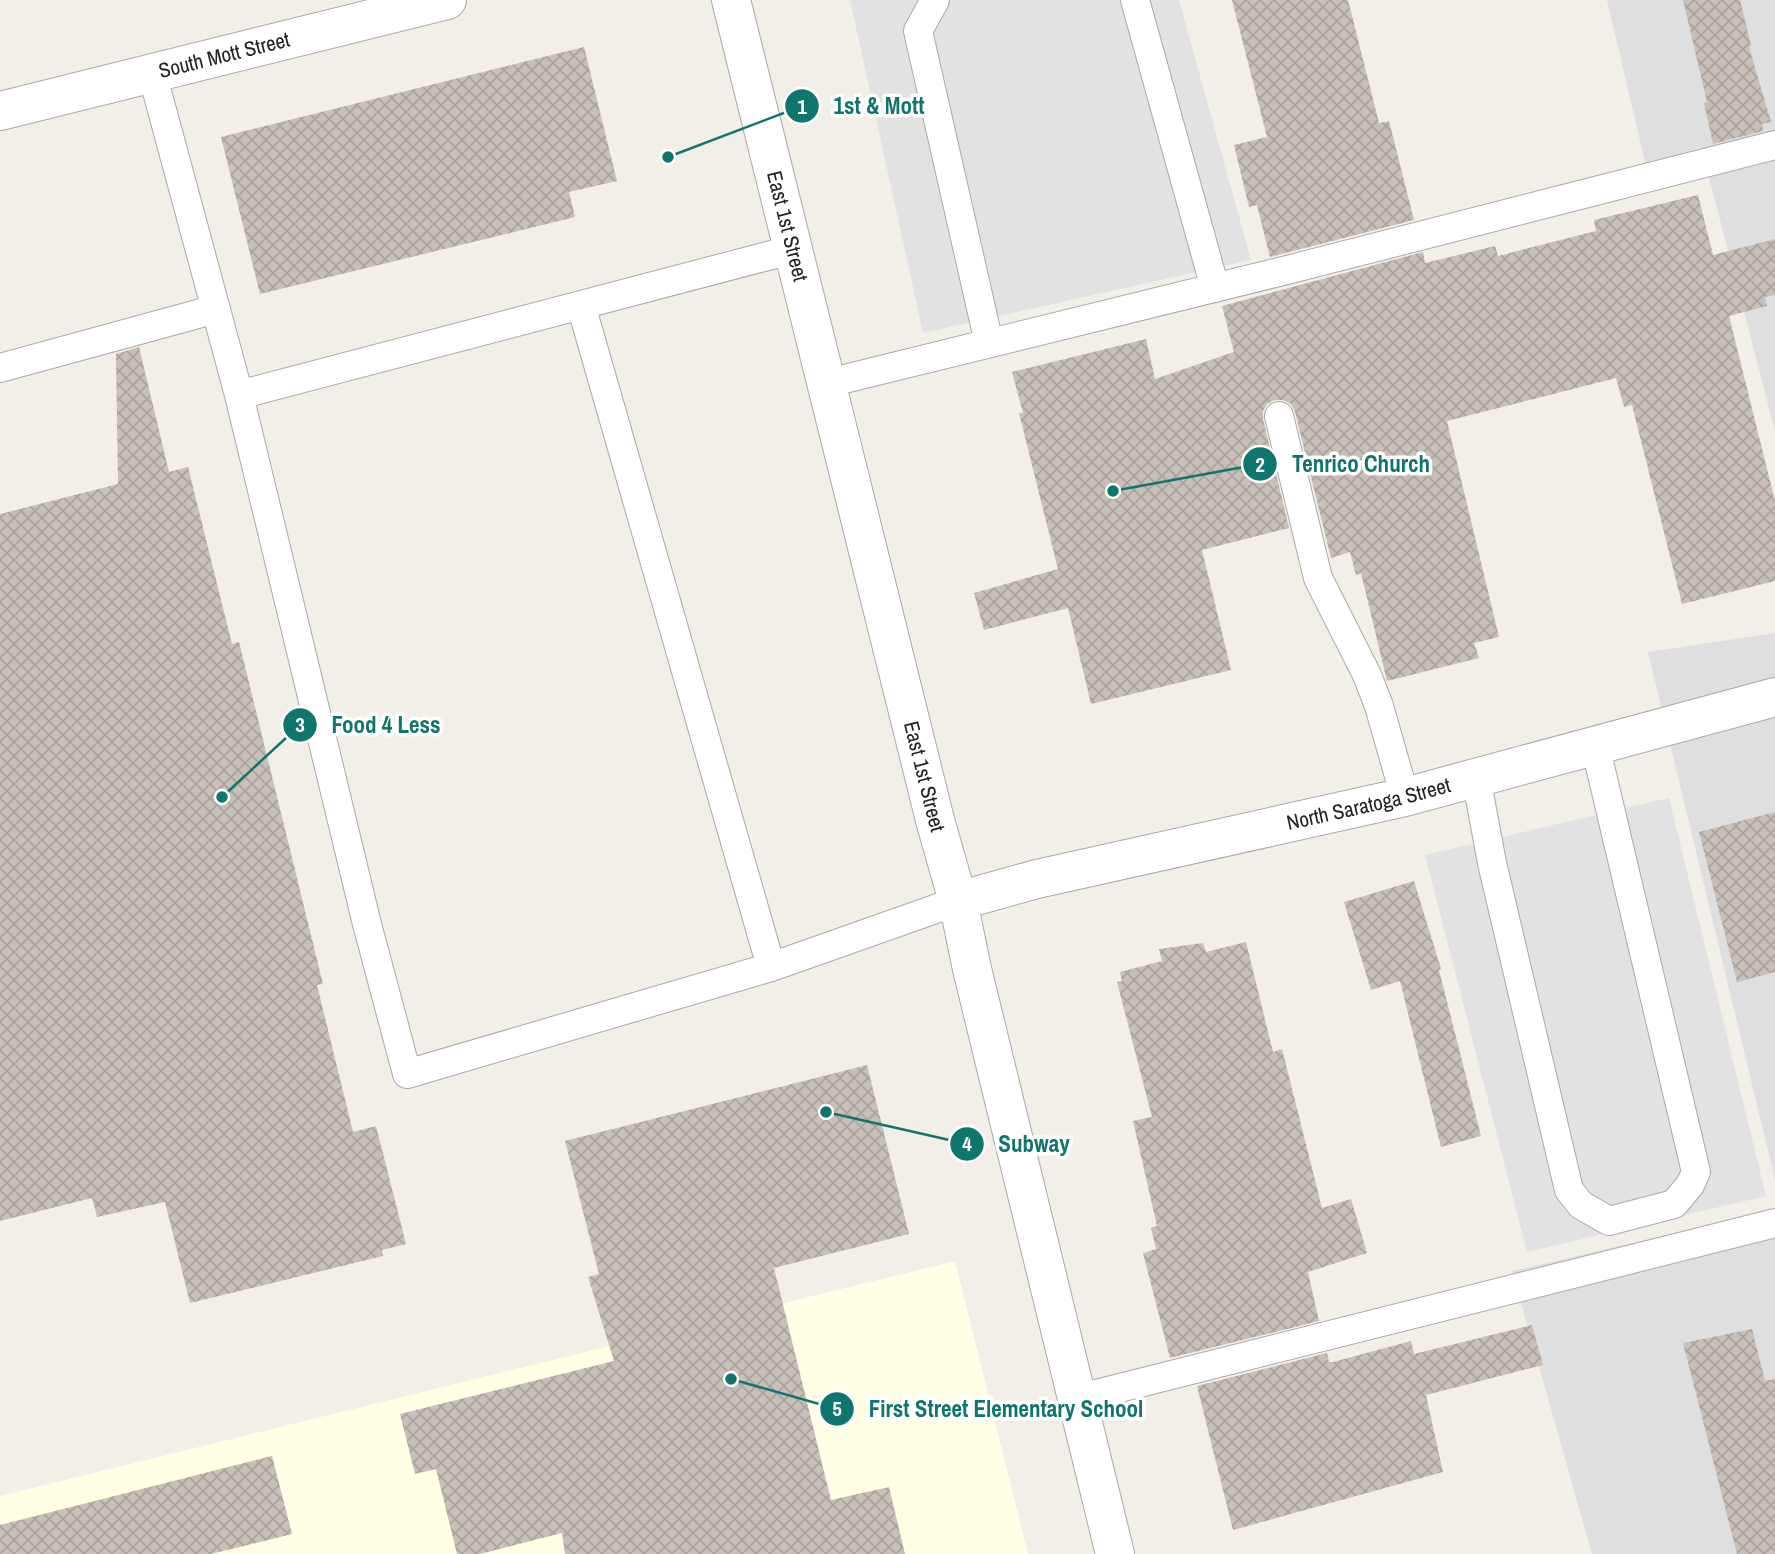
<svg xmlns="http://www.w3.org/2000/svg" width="1775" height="1554" font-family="'Archivo Narrow',sans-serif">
<defs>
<pattern id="building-cross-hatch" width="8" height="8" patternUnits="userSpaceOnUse" patternTransform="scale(1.75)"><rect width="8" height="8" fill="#c7bfb8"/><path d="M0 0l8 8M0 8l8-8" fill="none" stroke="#aba49e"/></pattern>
</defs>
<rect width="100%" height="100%" fill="#f2efe9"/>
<!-- residential -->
<path fill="#e0dfdf" d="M1607,0h168v431l-74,-284 -55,19z
M1775,633v547l-127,-528z
M1775,1210v344h-183l-80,-283z"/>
<!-- education -->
<path fill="#ffffe5" d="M955,1261l73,293h-1028v-58z"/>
<!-- parking -->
<path fill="#e2e2e2" d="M850,0h329l72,260 -328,73z
M1669,798l97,398 -239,56 -102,-397z"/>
<!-- building -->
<path fill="url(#building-cross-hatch)" d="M1232,0h116l31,123 10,-2 25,99 -144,37 -13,-52 -8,2 -15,-62 33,-8z
M1683,0h57l11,46 -2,1 22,75 -9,2 1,7 -50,13 -9,-41 3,-1z
M584,47l33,134 -48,11 6,25 -315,77 -39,-157z
M1698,195l15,60 62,-16v56l-10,2 2,9 -38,10 46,185v80l-93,23 -50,-199 -8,2 -8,-29 -169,43 52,216 -25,6 5,15 -92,23 -26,-108 -5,2 -6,-23 -19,6 -36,-146 -4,-8 -8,-4h-9l-7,4 -4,7v8l26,109 -87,22 29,120 -140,34 -23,-96 -84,22 -10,-37 84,-24 -39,-156h4l-11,-41 134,-33 9,40 79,-27 -12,-46 201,-54 2,11 70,-17 3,10 98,-25 -2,-11z
M139,347l30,125 19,-5 44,177 7,-2 84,342 -6,1 36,147 23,-6 30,118 -24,6 1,6 -193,47 -25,-101 -68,15 -5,-19 -92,23v-707l118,-30 -2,-130z
M1775,812v160l-38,10 -38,-150z
M1414,881l27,88 -2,1 42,166 -40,11 -41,-166 -29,9 -27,-88z
M1246,942l27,110 9,-3 40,159 29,-9 16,54 -59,19 11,49 -149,37 -27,-105 13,-4 -5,-21 6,-2 -24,-105 19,-4 -35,-135 5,-1 -2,-9 42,-11 -3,-12 44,-6 3,9z
M867,1065l42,169 -135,34 57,232 58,-13 16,67h-340l-3,-21 -82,21h-23l-21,-85 -21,5 -15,-60 214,-53 -26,-84 11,-3 -34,-133z
M1532,1325l11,40 -117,30 17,77 -210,58 -36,-144 130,-33 2,9h4l78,-21 3,13z
M1752,1329l13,52 10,-2v175h-38l-54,-211z
M272,1456l20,78 -81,20h-211v-29z"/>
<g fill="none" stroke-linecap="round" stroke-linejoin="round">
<!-- service casing -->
<g stroke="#a9a9a9" stroke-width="30">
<path id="service" d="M935,0l-17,31 71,312
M1135,0l80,288
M152,73l87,322
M794,249l-555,146 128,529 40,150 364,-107 187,-66
M581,305l190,662
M0,368l216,-59
M828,383l459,-113 488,-125
M1279,416l39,162 49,97 12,31 26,91
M1476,777l16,86 77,327 12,15 28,16 65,-17 16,-19 6,-13 -101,-427
M1076,1399l699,-176"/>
</g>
<!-- minor casing -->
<g stroke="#a9a9a9" stroke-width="40">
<g id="minor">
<path id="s1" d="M0,111l447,-111"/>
<path id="s2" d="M958,901l79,-22 368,-82 370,-100"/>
</g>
</g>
<!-- tertiary casing -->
<g stroke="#a9a9a9" stroke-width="40">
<g id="tertiary">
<path id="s3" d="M731,0l204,820 23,81 14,68 143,585"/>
</g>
</g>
<!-- service -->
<use href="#service" stroke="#fff" stroke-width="28"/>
<!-- minor -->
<use href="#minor" stroke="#fff" stroke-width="38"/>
<!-- tertiary -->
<use href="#tertiary" stroke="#fff" stroke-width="38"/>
</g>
<g text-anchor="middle" stroke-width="7" stroke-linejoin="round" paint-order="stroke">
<!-- street labels -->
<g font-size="21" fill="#222" stroke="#fff">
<text dy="7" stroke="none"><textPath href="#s1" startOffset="231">South Mott Street</textPath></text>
<text dy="7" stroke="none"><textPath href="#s3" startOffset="233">East 1st Street</textPath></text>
<text dy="7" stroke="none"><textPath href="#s3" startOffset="800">East 1st Street</textPath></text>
<text dy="7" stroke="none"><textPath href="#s2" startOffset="422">North Saratoga Street</textPath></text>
</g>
</g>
<!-- callouts -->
<path fill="none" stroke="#0f766e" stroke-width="2.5" d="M668 157L802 106M1113 491L1260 464M222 797L300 725M826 1112L967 1144M731 1379L837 1409"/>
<g fill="#0f766e" stroke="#fff" stroke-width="2.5">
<circle cx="668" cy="157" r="7"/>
<circle cx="1113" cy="491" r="7"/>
<circle cx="222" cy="797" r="7"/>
<circle cx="826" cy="1112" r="7"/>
<circle cx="731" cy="1379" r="7"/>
<circle cx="802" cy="106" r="18"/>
<circle cx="1260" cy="464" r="18"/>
<circle cx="300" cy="725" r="18"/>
<circle cx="967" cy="1144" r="18"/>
<circle cx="837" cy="1409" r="18"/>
</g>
<g font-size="21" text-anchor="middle" font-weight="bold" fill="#fff">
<text x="802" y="114">1</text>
<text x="1260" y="472">2</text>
<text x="300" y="732">3</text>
<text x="967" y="1151">4</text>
<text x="837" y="1416">5</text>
</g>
<g font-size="23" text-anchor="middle" font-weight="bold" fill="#0f766e" stroke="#fff" stroke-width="7" stroke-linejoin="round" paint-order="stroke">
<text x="879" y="114">1st &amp; Mott</text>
<text x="1361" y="472">Tenrico Church</text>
<text x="386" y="733">Food 4 Less</text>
<text x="1034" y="1152">Subway</text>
<text x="1006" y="1417">First Street Elementary School</text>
</g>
</svg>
